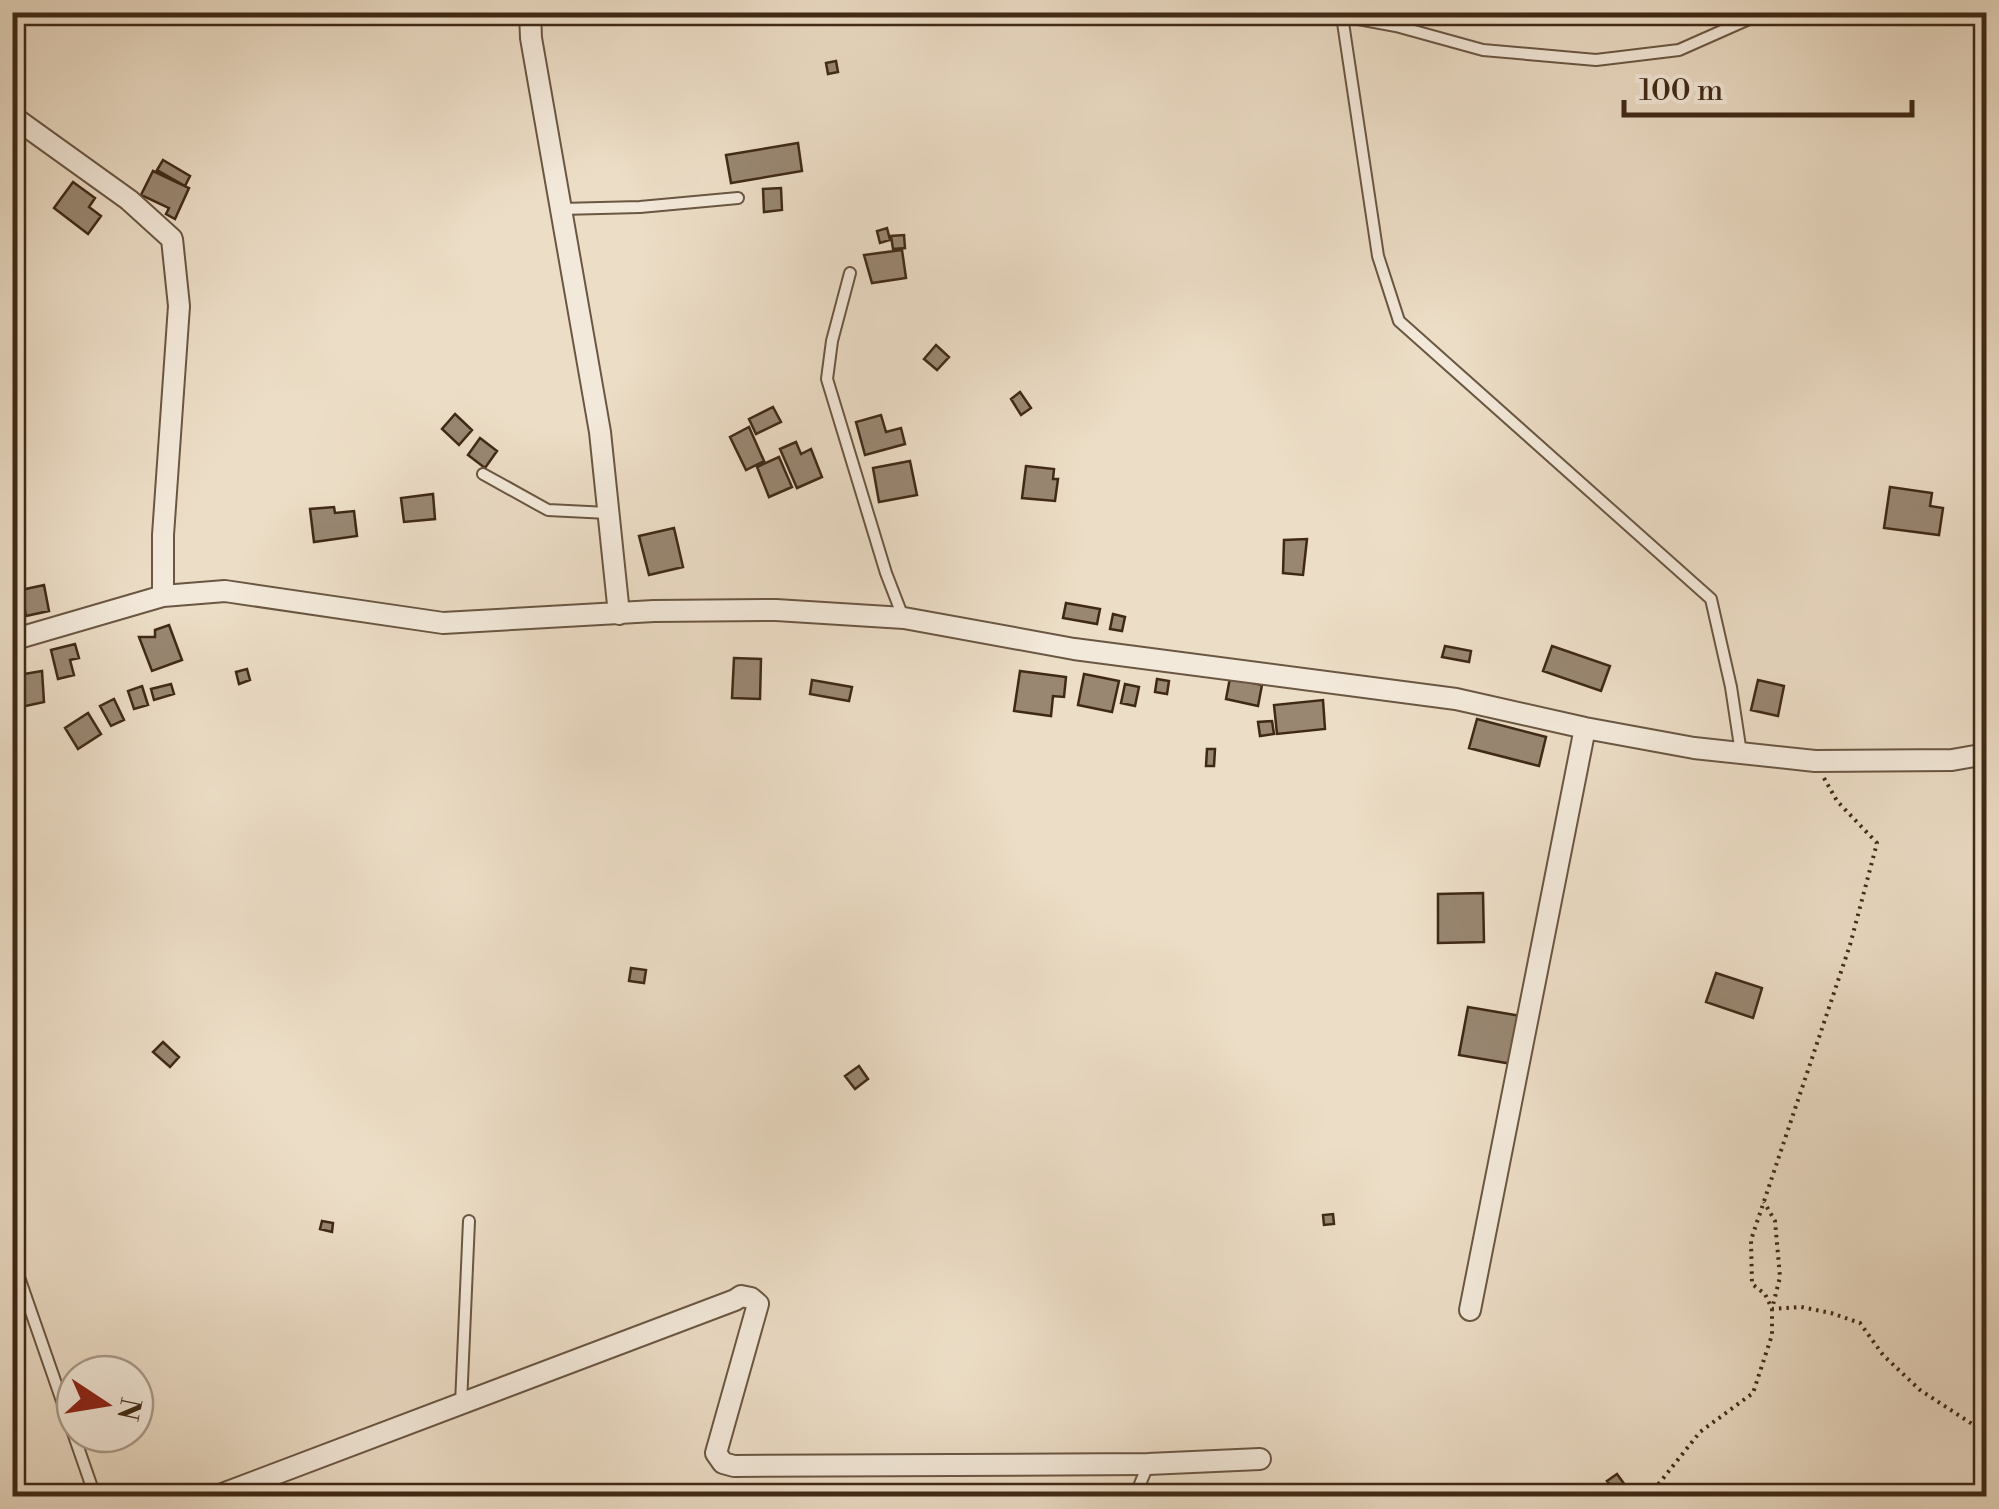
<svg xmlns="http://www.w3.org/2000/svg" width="1999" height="1509" font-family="'Libre Bodoni',serif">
<rect width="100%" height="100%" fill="#ecddc6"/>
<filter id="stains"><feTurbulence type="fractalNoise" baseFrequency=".002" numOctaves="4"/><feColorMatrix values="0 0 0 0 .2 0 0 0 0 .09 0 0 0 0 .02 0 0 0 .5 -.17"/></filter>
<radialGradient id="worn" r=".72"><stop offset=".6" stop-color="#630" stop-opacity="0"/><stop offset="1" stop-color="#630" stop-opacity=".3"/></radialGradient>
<!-- building -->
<path fill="#998772" stroke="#3f2916" stroke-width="2.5" d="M836,61l2,11 -10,2 -2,-11z
M12,124l15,11 -11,14 -4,-3z
M798,143l4,28 -71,12 -5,-28z
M163,160l27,16 -5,10 -28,-16z
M153,171l36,17 -14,31 -9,-5 3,-6 -28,-13z
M73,182l22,16 -6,9 12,9 -13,18 -34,-26z
M781,188l1,22 -18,2 -1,-23z
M887,228l3,12 -10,3 -3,-12z
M904,235l1,13 -12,1 -2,-13z
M902,250l4,28 -34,5 -8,-28z
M936,345l13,12 -12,13 -13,-11z
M1020,392l11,16 -10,7 -10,-16z
M773,407l8,15 -25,12 -7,-15z
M455,414l17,16 -13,15 -17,-16z
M881,415l5,17 15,-4 4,16 -40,11 -9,-33z
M749,427l15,34 -18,9 -16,-33z
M480,438l17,13 -12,17 -17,-13z
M796,442l5,12 10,-5 11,28 -25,11 -17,-39z
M779,457l13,30 -23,10 -12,-30z
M910,461l7,34 -38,7 -6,-34z
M1026,466l28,3 -1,10h5l-3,22 -33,-3z
M1890,487l42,6 -2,13 13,2 -4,27 -55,-7z
M433,494l2,25 -31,3 -3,-24z
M334,507l1,6 19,-2 3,25 -43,6 -4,-33z
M21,528l3,9 -11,3 -1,-9z
M674,528l9,39 -34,8 -10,-39z
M1307,539l-4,36 -20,-2 1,-33z
M44,585l5,26 -23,5 -5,-26z
M1066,603l34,6 -3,15 -34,-6z
M1113,614l12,3 -3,14 -12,-2z
M169,625l13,35 -30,11 -13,-34h16v-7z
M75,644l4,14 -9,2 4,15 -16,4 -7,-29z
M1445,646l26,5 -2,11 -27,-5z
M1552,646l58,20 -9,25 -58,-20z
M734,658l27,1 -1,40 -28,-1z
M247,669l3,11 -11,4 -3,-12z
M42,671l2,31 -32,7v-33z
M1020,671l46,6 -2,20 -11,-1 -2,20 -37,-5z
M1084,674l35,7 -7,31 -34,-7z
M1230,678l32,7 -4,21 -32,-7z
M1157,679l12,2 -2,13 -12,-2z
M812,680l40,7 -3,14 -39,-7z
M1758,680l26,6 -6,30 -27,-6z
M171,684l3,10 -20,6 -3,-11z
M1125,684l14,3 -4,19 -14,-3z
M142,686l6,19 -14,4 -6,-18z
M114,699l10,21 -13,6 -11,-20z
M1323,700l2,29 -48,5 -3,-29z
M88,713l13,21 -23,15 -13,-21z
M1477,719l69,18 -7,29 -70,-18z
M1272,721l2,13 -14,2 -2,-14z
M1207,749h8l-1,17h-8z
M1483,893l1,49 -46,1v-49z
M631,968l15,2 -2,13 -15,-2z
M1716,973l46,15 -9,30 -47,-16z
M1468,1007l53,9 -9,48 -53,-9z
M163,1042l16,15 -9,10 -17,-15z
M859,1066l9,13 -13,10 -10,-13z
M1333,1214l1,10 -10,1 -1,-10z
M322,1221l11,2 -1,9 -12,-3z
M1617,1474l8,11 -9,7 -9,-11z"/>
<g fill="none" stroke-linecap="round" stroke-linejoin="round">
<!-- service casing -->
<g stroke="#6a5642" stroke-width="14">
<path id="service" d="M1335,12l7,4 54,10 87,24 113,10 83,-10 70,-31 4,-7
M1342,16l36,240 21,65 312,278 20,88 10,66
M561,209l79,-2 98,-9
M850,273l-18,68 -5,38 59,194 17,44
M483,474l65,36 60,3
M12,1257l83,239
M461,1404l8,-183
M1135,1496l13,-31"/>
</g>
<!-- minor casing -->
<g stroke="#6a5642" stroke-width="24">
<path id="minor" d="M530,12l1,26 69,394 19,182
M12,116l117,84 43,39 7,67 -16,229v61
M12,640l151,-44 62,-5 218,32 211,-12 122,-1 128,8 170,31 382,50 129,29 109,20 121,13 137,-1 34,-6
M1470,1310l115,-582
M217,1496l518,-196 6,-4 10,2 7,6 -42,149 7,10 11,3 414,-2 112,-5"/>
</g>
<!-- path -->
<path stroke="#3f2916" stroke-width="4" stroke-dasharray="2.5 5" stroke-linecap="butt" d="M1824,778l13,23 40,42 -27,102 -99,295 1,44 13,10 7,15 29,-2 30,6 29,10 23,32 37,35 66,43
M718,1496l2,-14
M1649,1496l51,-64 53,-39 19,-58v-26l8,-32 -5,-56 -11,-19"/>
<!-- service -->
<use href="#service" stroke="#f3e9da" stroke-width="10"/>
<!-- minor -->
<use href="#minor" stroke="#f3e9da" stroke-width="20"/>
</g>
<!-- margin -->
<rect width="1999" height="1509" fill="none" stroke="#ecddc6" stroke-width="50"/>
<rect x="15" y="15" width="1969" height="1479" fill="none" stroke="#3f2916" stroke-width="5"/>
<rect x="25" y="25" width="1949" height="1459" fill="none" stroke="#3f2916" stroke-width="2.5"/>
<!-- north arrow -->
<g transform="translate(105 1404) rotate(102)"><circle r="48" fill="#f3e9da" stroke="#ab9c8c" stroke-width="2.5"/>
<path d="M0-8L18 38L0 25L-18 38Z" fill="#8f2418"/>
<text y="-15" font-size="28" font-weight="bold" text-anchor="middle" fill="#3f2916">N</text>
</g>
<!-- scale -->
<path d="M1624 100v15h288v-15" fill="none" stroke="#3f2916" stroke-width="5"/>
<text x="1639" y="100" font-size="30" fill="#3f2916" stroke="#f3e9da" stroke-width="8" paint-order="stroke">100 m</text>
<rect width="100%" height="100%" filter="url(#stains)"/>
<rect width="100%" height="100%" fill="url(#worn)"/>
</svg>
